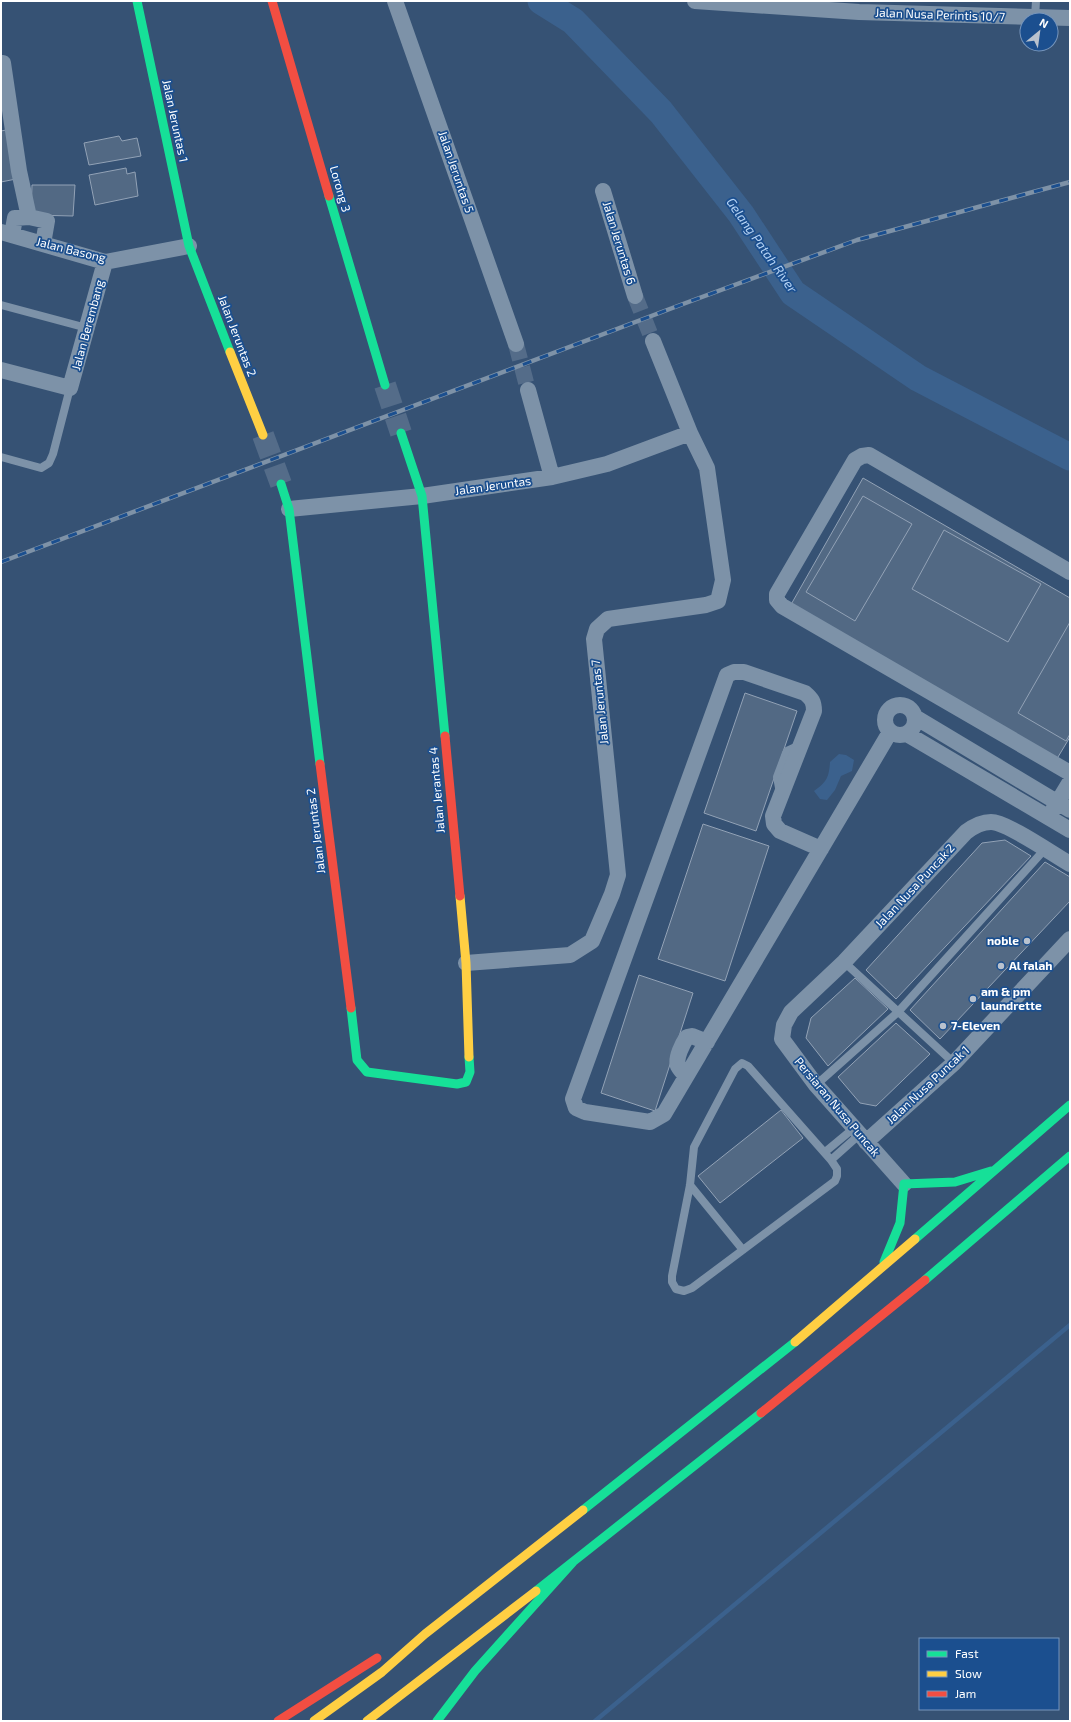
<svg xmlns="http://www.w3.org/2000/svg" width="1071" height="1722" font-family="'Exo 2',sans-serif">
<rect width="100%" height="100%" fill="#365274"/>
<!-- water -->
<path fill="#3b618d" d="M839,754l7,1 8,5 -2,11 -11,5 -6,14 -8,10 -7,-1 -6,-8c13,-9 15,-14 16,-29z"/>
<g fill="none" stroke-linecap="round" stroke-linejoin="round">
<!-- stream -->
<path stroke="#3b618d" stroke-width="4.5" d="M595,1721l475,-396"/>
<!-- river -->
<path stroke="#3b618d" stroke-width="27" d="M541,1l32,20 88,91 80,102 52,79 125,85 152,79"/>
</g>
<!-- building -->
<path fill="#526984" stroke="#92a2b6" d="M6,130l10,49 -15,3v-51z
M119,136l3,5 15,-3 4,18 -52,9 -5,-22z
M126,168l1,6 8,-2 3,24 -43,9 -6,-30z
M32,185h43l-2,31 -42,-1z
M863,478l207,120v139l-15,25 -266,-154z
M863,496l49,28 -57,97 -49,-29z
M944,530l97,54 -33,58 -96,-53z
M1070,622v112l-4,7 -48,-28z
M745,693l52,18 -41,120 -52,-18z
M703,824l66,22 -44,135 -67,-22z
M1005,840l26,16 -135,143 -30,-29 116,-127z
M1045,862l25,15v24l-130,138 -30,-29z
M639,975l54,18 -38,118 -54,-18z
M855,978l33,31 -60,57 -22,-28 5,-20z
M896,1023l34,31 -54,52 -16,-3 -22,-26z
M781,1110l22,28 -83,65 -22,-27z"/>
<g fill="none" stroke-linecap="round" stroke-linejoin="round">
<!-- street-tunnel -->
<path stroke="#546c89" stroke-width="16" stroke-dasharray="16 8" stroke-linecap="butt" d="M635,296l18,45
M516,344l12,46"/>
<!-- secondary-tunnel -->
<path stroke="#546c89" stroke-width="22" stroke-dasharray="22 11" stroke-linecap="butt" d="M385,385l16,48
M263,435l18,49"/>
<!-- lane -->
<path stroke="#7d92a8" stroke-width="8" d="M1035,17l1,-16
M1,305l86,23
M1,457l40,11 8,-5 4,-9 17,-66
M780,793l-3,-16 9,-24 1,-2 13,-6
M844,962l110,101
M742,1063l6,3 83,94 6,9v7l-2,5 -143,107 -8,3 -8,-2 -4,-7v-6l18,-91 4,-38 41,-78z
M816,1085l82,-73 147,-163
M825,1152l29,-24
M831,1160l28,-25
M690,1185l53,65"/>
<!-- street -->
<path stroke="#7d92a8" stroke-width="16" d="M395,1l121,343
M695,1l164,11 211,6
M3,63l16,108 10,46 -14,1 -3,17
M603,191l32,105
M29,217l18,4 -4,23
M1,232l104,30 84,-16
M1,370l69,18 35,-126
M528,390l24,87
M289,509l133,-13 130,-19 55,-13 83,-31
M1070,572l-201,-117 -7,1 -7,4 -78,134v6l5,6 288,167
M885 720a15 15 0 1 1 30 0a15 15 0 1 1-30 0Z
M915,717l155,93
M907,734l163,96
M1053,810l17,-28
M821,849l-41,-18 -6,-7 -1,-8 41,-105c0,-9 -2,-12 -9,-18l-61,-21h-10l-7,3 -154,424 3,9 9,4 65,10 14,-8 226,-382
M466,963l104,-8 22,-14 20,-47 6,-19 -24,-236 3,-10 11,-10 98,-14 12,-4 5,-21 -16,-112 -17,-35 -37,-92
M686,1076c-3,-3 -6,-6 -8,-10 -3,-8 5,-23 9,-29l5,-1 15,6
M866,1142l88,-79 116,-124
M904,1184l-88,-99 -34,-46 2,-14 7,-13 53,-50 122,-130c8,-6 15,-10 25,-10 16,0 63,33 79,42"/>
<!-- fast -->
<path stroke="#16e098" stroke-width="9" d="M137,1l52,245 41,106
M329,196l56,189
M401,433l21,63 23,240
M281,484l8,25 31,255
M351,1008l6,52 10,12 90,12 9,-2 4,-10 -1,-15
M915,1239l155,-134
M884,1262l16,-39 4,-39 51,-2 36,-11
M925,1280l145,-124
M583,1510l212,-168
M536,1591l225,-178
M437,1721l38,-50 98,-109"/>
<!-- slow -->
<path stroke="#ffcf43" stroke-width="9" d="M230,352l33,83
M460,896l6,67 3,94
M795,1342l120,-103
M314,1721l68,-49 43,-38 158,-124
M367,1721l169,-130"/>
<!-- jam -->
<path stroke="#f24e42" stroke-width="9" d="M272,1l57,195
M445,736l15,160
M320,764l31,244
M761,1413l164,-133
M278,1721l99,-63"/>
<!-- rail casing -->
<g stroke="#7e92a7" stroke-width="4.5">
<path id="rail" d="M1,562l682,-258 174,-64 213,-58"/>
</g>
<!-- rail -->
<use href="#rail" stroke="#1b4f8f" stroke-width="3" stroke-dasharray="9" stroke-linecap="butt"/>
</g>
<!-- markers -->
<g fill="#b9c2ce" stroke="#1b4f8f" stroke-width="1.5">
<circle cx="1027" cy="941" r="4"/>
<circle cx="1001" cy="966" r="4"/>
<circle cx="973" cy="999" r="4"/>
<circle cx="943" cy="1026" r="4"/>
</g>
<g text-anchor="middle" stroke-width="3.5" stroke-linejoin="round" paint-order="stroke">
<!-- street labels -->
<g font-size="12" fill="#fff" stroke="#1b4f8f">
<text transform="translate(940 15) rotate(2)" y="4">Jalan Nusa Perintis 10/7</text>
<text transform="translate(175 121) rotate(78)" y="4">Jalan Jeruntas 1</text>
<text transform="translate(456 172) rotate(71)" y="4">Jalan Jeruntas 5</text>
<text transform="translate(340 189) rotate(74)" y="4">Lorong 3</text>
<text transform="translate(619 243) rotate(73)" y="4">Jalan Jeruntas 6</text>
<text transform="translate(71 250) rotate(14)" y="4">Jalan Basong</text>
<text transform="translate(88 325) rotate(-75)" y="4">Jalan Berembang</text>
<text transform="translate(237 336) rotate(69)" y="4">Jalan Jeruntas 2</text>
<text transform="translate(493 486) rotate(-8)" y="4">Jalan Jeruntas</text>
<text transform="translate(600 702) rotate(-96)" y="4">Jalan Jeruntas 7</text>
<text transform="translate(437 790) rotate(-95)" y="4">Jalan Jerantas 4</text>
<text transform="translate(316 831) rotate(-97)" y="4">Jalan Jeruntas 2</text>
<text transform="translate(915 886) rotate(-47)" y="4">Jalan Nusa Puncak 2</text>
<text transform="translate(928 1085) rotate(-43)" y="4">Jalan Nusa Puncak 1</text>
<text transform="translate(837 1107) rotate(50)" y="4">Persiaran Nusa Puncak</text>
</g>
<!-- poi labels -->
<g font-size="12" font-weight="bold" fill="#fff" stroke="#1b4f8f" text-anchor="start">
<text x="1019" y="945" text-anchor="end">noble</text>
<text x="1009" y="970">Al falah</text>
<text x="981" y="996">am &amp; pm<tspan x="981" dy="14">laundrette</tspan></text>
<text x="951" y="1030">7-Eleven</text>
</g>
<!-- water labels -->
<g font-size="13" font-style="italic" fill="#b5d3f5" stroke="#1b4f8f">
<text transform="translate(762 245) rotate(55)" y="5">Gelang Patah River</text>
</g>
</g>
<!-- border -->
<rect width="1071" height="1722" fill="none" stroke="#ffffff" stroke-width="4"/>
<!-- legend -->
<rect x="919" y="1638" width="140" height="72" fill="#1b4f8f" stroke="#7695bc"/>
<rect x="927" y="1651" width="20" height="6" fill="#16e098" stroke="#7695bc"/>
<text x="955" y="1658" font-size="12" fill="#ffffff">Fast</text>
<rect x="927" y="1671" width="20" height="6" fill="#ffcf43" stroke="#7695bc"/>
<text x="955" y="1678" font-size="12" fill="#ffffff">Slow</text>
<rect x="927" y="1691" width="20" height="6" fill="#f24e42" stroke="#7695bc"/>
<text x="955" y="1698" font-size="12" fill="#ffffff">Jam</text>
<!-- north arrow -->
<g transform="translate(1039 32) rotate(29)"><circle r="19" fill="#1b4f8f" stroke="#7695bc"/>
<path d="M0-3L7 15L0 10L-7 15Z" fill="#b9c2ce"/>
<text y="-6" font-size="11" font-weight="bold" text-anchor="middle" fill="#ffffff">N</text>
</g>
</svg>
